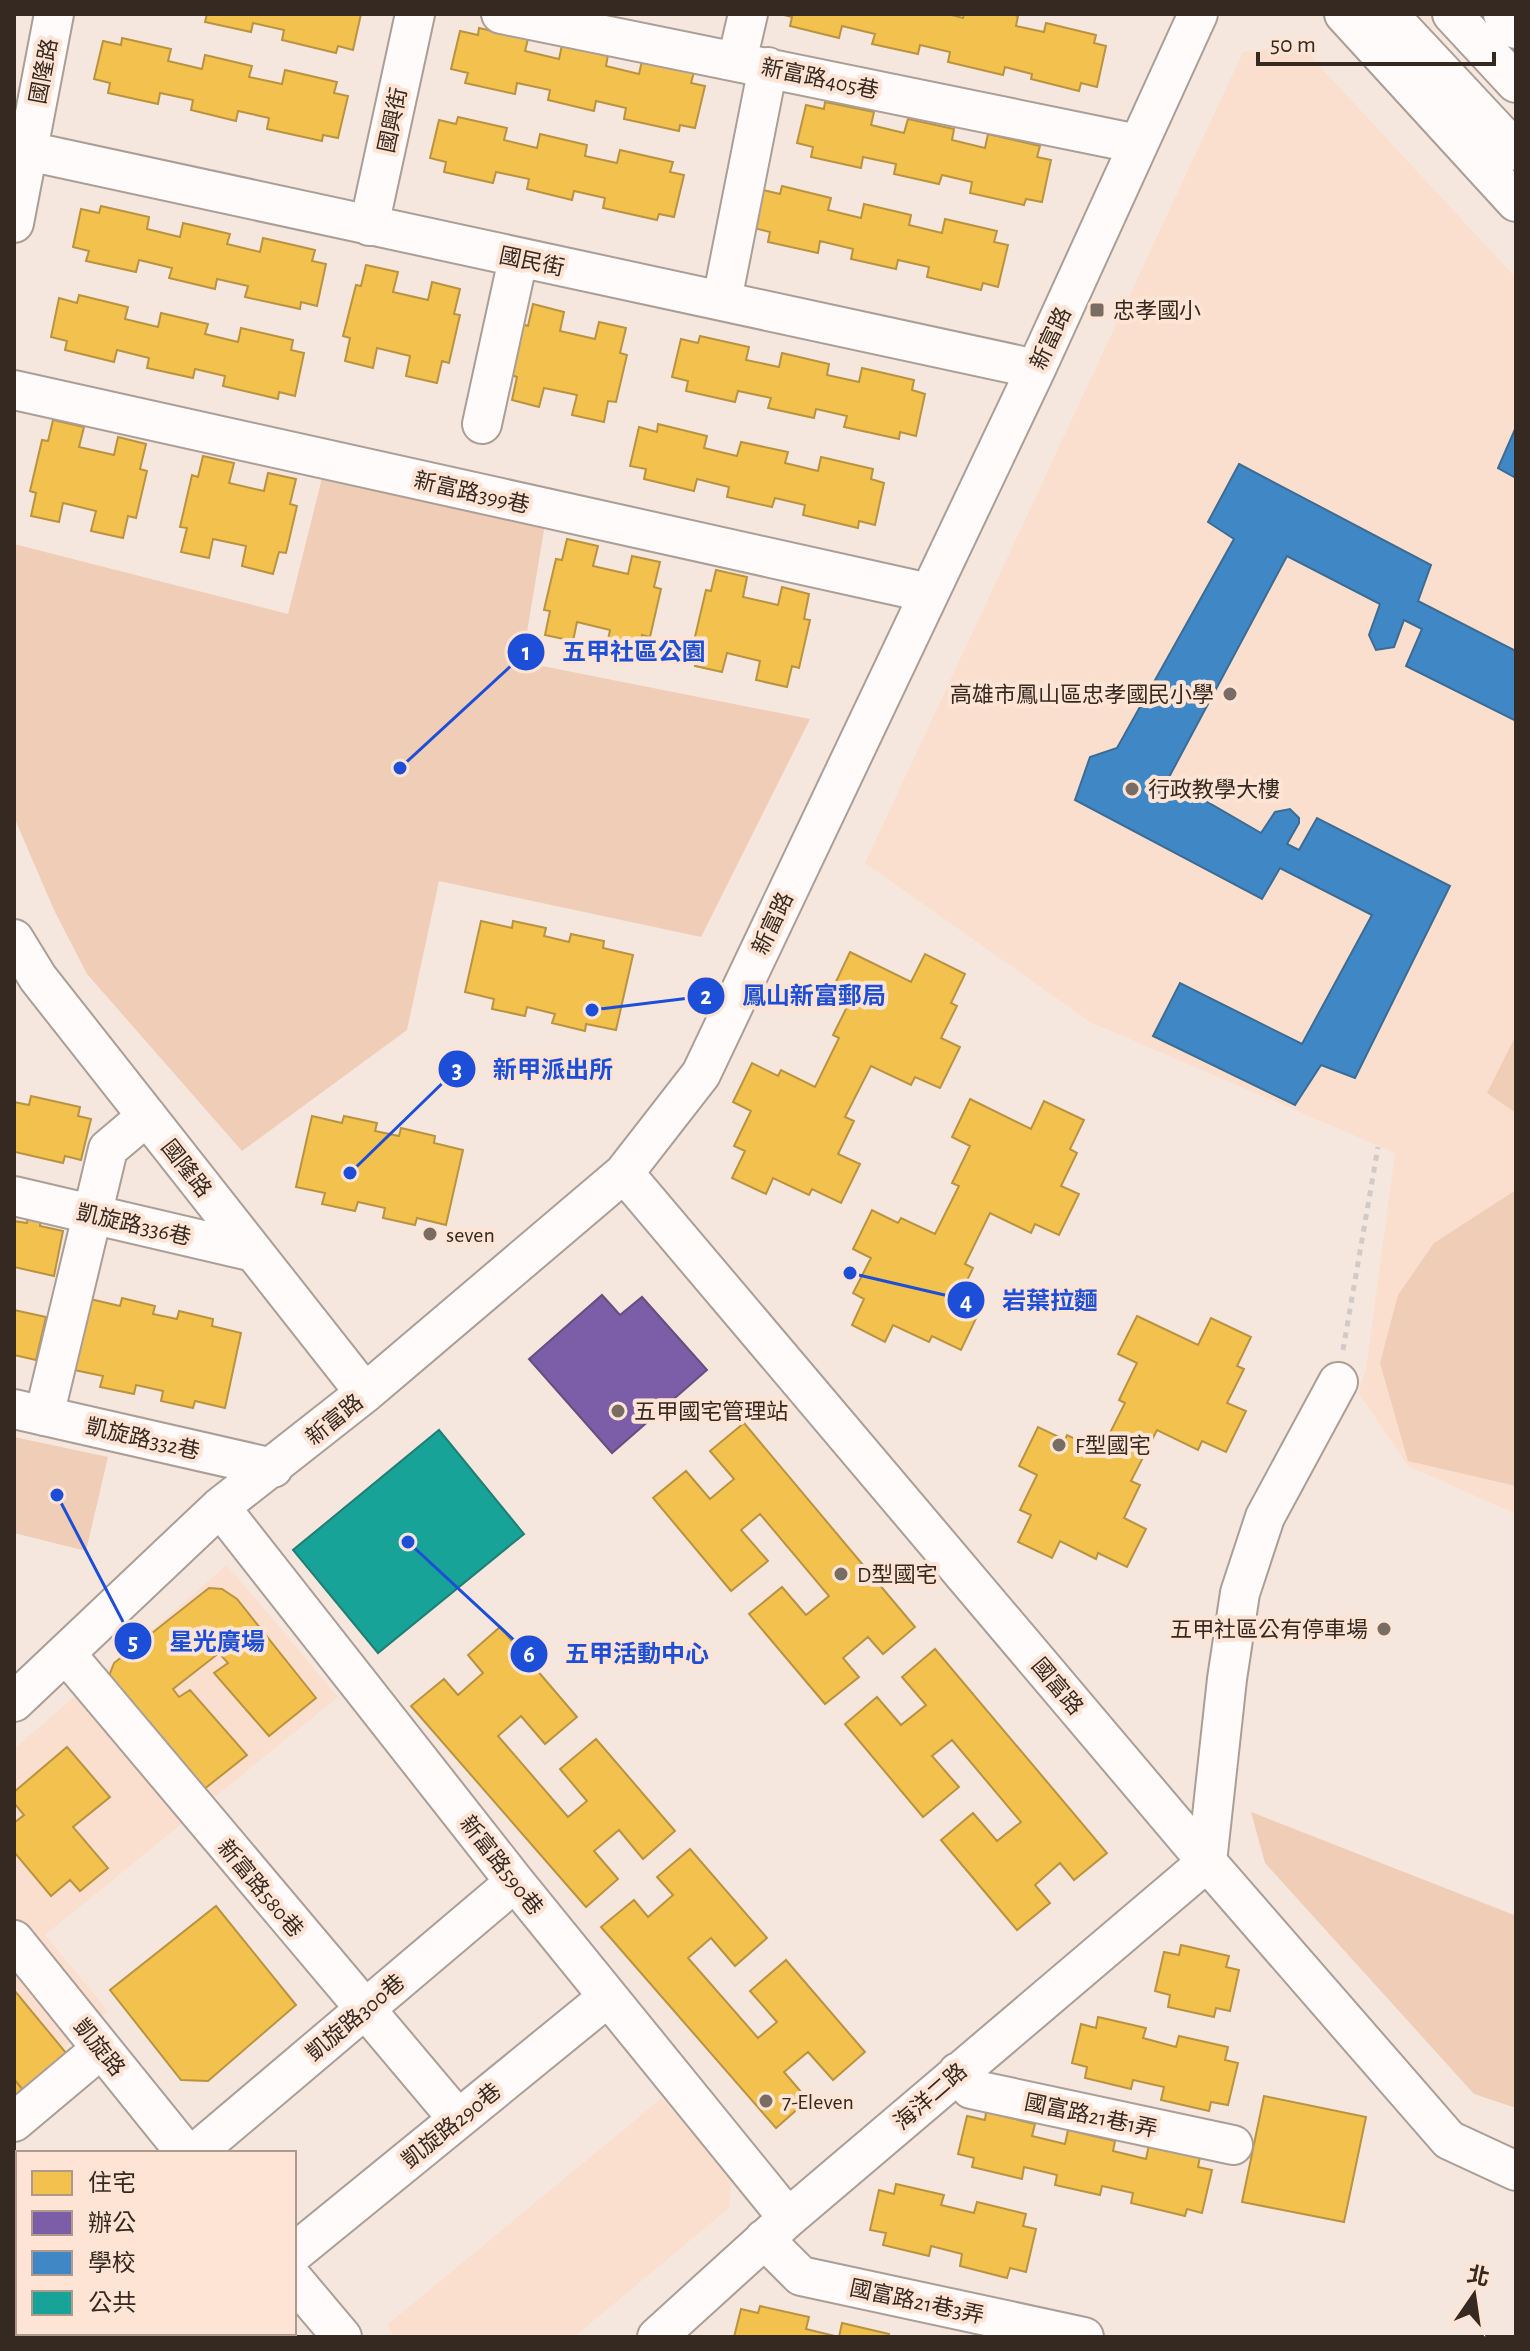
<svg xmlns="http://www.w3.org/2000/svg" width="1530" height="2351" font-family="'Alegreya Sans','Noto Sans TC',sans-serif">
<rect width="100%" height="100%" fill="#f5e7de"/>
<!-- built -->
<path fill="#fadfce" d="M1300,45l216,233v1236l-108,-48 -50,-74 8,-22 29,-217 -305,-131 -225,-159 378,-811z
M227,1565l111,132 -293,238 63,76 -94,79v-341z
M662,2098l70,81 -3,29 -155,129h-179l-8,-12z"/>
<!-- green -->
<path fill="#f0cdb6" d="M323,474l222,50 -23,138 288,57 -109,218 -262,-56 -32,149 -165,121 -155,-177 -33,-64 -40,-93v-273l274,70z
M1516,1035v78l-29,-20z
M1516,1190v296l-108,-25 -28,-98 18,-68 36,-52z
M14,1437l94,20 -22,94 -72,-18z
M1251,1812l263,103 2,-3v196l-42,-14 -209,-231z"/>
<!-- homes -->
<path fill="#f2c14e" stroke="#b99340" stroke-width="2" d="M207,14h154l-8,36 -15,-4 -2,7 -54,-13 2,-10 -31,-7 -2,9 -46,-10z
M780,14h168l15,4 1,-4h47l7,2 -2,10 28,6 2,-9 50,12 -2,8 12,3 -9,41 -16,-4 -2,8 -48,-12 1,-5 -27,-7 -2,8 -55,-13 2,-10 -30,-7 -2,9 -46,-10 3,-10 -33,-8 -3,12 -49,-12 2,-9z
M479,28l49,11 -3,12 34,8 3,-14 46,10 -2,11 33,8 3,-13 52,11 -3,11 14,3 -10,42 -15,-3 -1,6 -55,-12 2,-11 -30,-7 -2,10 -46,-11 2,-10 -33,-7 -2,11 -50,-11 3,-10 -17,-4 9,-38 18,4z
M122,38l49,11 -3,12 34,8 3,-14 47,11 -3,11 33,7 3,-14 52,12 -3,11 14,3 -10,42 -15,-3 -1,6 -55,-12 2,-11 -31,-7 -2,10 -45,-11 2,-10 -33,-7 -2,11 -50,-11 2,-10 -16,-4 9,-38 18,4z
M825,102l49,10 -3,13 33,8 4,-14 46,10 -2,11 33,8 3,-14 52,12 -3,11 14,3 -9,42 -16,-3 -2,6 -54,-12 2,-11 -30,-7 -3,9 -45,-10 2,-10 -33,-7 -2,11 -50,-11 2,-10 -16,-4 9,-38 18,4z
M458,117l49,11 -3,12 33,8 3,-14 47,11 -2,11 32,7 3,-13 53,12 -3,10 14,3 -10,42 -15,-3 -2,6 -54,-12 2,-10 -31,-7 -2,9 -45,-11 2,-10 -33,-7 -3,11 -49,-11 2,-10 -16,-4 9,-38 17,4z
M782,186l49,12 -3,12 33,8 3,-14 47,11 -2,10 33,8 3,-14 52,12 -3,11 14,3 -10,42 -15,-4 -2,7 -54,-13 2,-10 -31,-7 -2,9 -45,-10 2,-10 -33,-8 -2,12 -50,-11 2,-10 -16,-4 9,-38 17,4z
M101,206l48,11 -2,12 33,8 3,-14 47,11 -3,10 33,8 3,-14 52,12 -3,11 14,3 -9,42 -16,-4 -1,7 -55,-12 3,-11 -31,-7 -2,10 -46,-11 3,-10 -33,-8 -3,12 -50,-11 3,-10 -16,-4 8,-38 18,4z
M366,265l32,7 -5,20 35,8 4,-18 28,7 -6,25 6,1 -11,48 -7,-2 -5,22 -31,-7 4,-20 -33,-8 -4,20 -28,-7 5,-23 -7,-2 13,-51 5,1z
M79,295l49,12 -3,12 33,8 3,-14 47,11 -3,10 33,8 3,-14 52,12 -2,10 13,3 -9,43 -16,-4 -1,7 -55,-13 2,-10 -30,-7 -2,9 -46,-10 2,-10 -32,-8 -3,12 -49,-12 2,-9 -16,-4 8,-39 18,5z
M533,304l31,8 -4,19 35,8 4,-17 27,6 -6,25 7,2 -11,47 -8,-1 -4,21 -32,-7 5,-20 -33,-7 -5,19 -27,-7 5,-23 -6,-2 11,-51 6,2z
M700,336l49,11 -3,13 33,7 3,-14 47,11 -2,11 32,7 3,-14 52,12 -2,10 13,4 -9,42 -16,-4 -1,7 -55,-12 3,-11 -31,-7 -2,9 -46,-10 3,-10 -33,-7 -3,11 -49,-11 2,-10 -16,-4 9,-38 17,4z
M53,420l31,7 -5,20 35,8 4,-18 28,7 -6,25 7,2 -11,47 -8,-2 -5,22 -32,-7 5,-20 -33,-8 -4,19 -28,-6 5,-23 -6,-2 12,-51 6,1z
M658,424l49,12 -3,12 33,8 4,-14 47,10 -3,11 33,8 3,-14 52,12 -2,10 13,4 -9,42 -16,-4 -1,7 -55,-13 2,-10 -30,-7 -3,9 -45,-10 2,-10 -32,-8 -3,12 -50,-12 2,-10 -16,-3 9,-39 18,5z
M203,456l31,7 -5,20 35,8 4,-18 28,6 -6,25 7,2 -11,47 -7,-1 -6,22 -31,-8 4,-20 -33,-7 -4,19 -28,-6 6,-24 -7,-1 12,-52 6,2z
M567,539l31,7 -5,20 35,8 4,-18 28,6 -6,25 7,2 -11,48 -8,-2 -5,22 -31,-8 4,-19 -33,-8 -4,19 -28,-6 5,-24 -6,-1 12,-51 6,1z
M716,570l31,7 -4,20 35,8 4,-18 27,7 -5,25 6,1 -11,48 -7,-2 -5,21 -31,-7 4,-19 -33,-8 -5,19 -27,-6 5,-24 -6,-1 12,-51 5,1z
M481,921l31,7 1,-7 33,7 -2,8 25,6 2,-8 33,7 -1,7 30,7 -17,75 -30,-6 -1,7 -33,-8 3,-9 -28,-7 -2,9 -33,-7 2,-10 -29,-7z
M850,952l61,30 14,-28 40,20 -14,29 6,3 -16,32 19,9 -20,41 -25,-11 -4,8 -40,-19 -26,51 9,4 -16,33 22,10 -19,39 -29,-14 -3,6 -36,-17 -7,16 -34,-16 13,-27 -11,-5 17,-35 -18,-9 19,-39 26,13 3,-6 34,17 24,-49 -6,-3 18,-36 -19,-9z
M31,1096l49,11 -2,9 13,3 -10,41 -16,-4 -2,7 -48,-11 -1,-50 15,3z
M970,1099l61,30 13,-28 40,19 -14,29 7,4 -16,33 18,8 -20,41 -24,-11 -4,9 -41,-20 -25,51 8,4 -16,33 22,11 -18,38 -29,-14 -3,6 -36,-17 -8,17 -33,-17 12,-26 -11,-6 18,-35 -18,-9 19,-39 26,13 3,-5 34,16 24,-48 -7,-3 18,-37 -18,-9z
M312,1116l30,7 2,-7 33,7 -2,8 24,5 2,-8 34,8 -1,7 29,7 -17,75 -29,-7 -2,7 -32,-7 2,-10 -27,-6 -3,9 -33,-7 3,-11 -29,-6z
M28,1214l13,3 -1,9 23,5 -9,45 -40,-9v-46l13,2z
M122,1298l33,8 -2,8 24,5 2,-8 34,8 -1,7 29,7 -16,75 -30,-7 -2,7 -32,-7 2,-10 -27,-6 -2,9 -34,-7 3,-11 -29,-6 16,-71 30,7z
M14,1310l32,7 -10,43 -22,-5z
M1137,1316l61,29 13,-27 40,19 -14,29 7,3 -17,34 19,8 -20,41 -24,-11 -4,9 -41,-20 -26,51 9,4 -16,33 22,11 -19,38 -29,-14 -2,6 -36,-18 -8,17 -34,-16 13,-27 -11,-5 17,-35 -18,-9 19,-39 27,13 2,-5 34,16 24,-48 -6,-3 18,-37 -19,-9z
M744,1423l171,204 -32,27 -15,-17 -25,21 16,19 -34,27 -76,-90 33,-27 24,28 23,-19 -69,-82 -19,16 27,31 -37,30 -78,-93 33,-27 24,28 24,-20 -24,-28z
M209,1588l13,1 15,10 79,99 -47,38 -55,-63 14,-10 -9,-10 -46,36 6,8 11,-7 57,65 -49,39 -89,-118 5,-13z
M500,1627l77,90 -32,27 -24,-28 -23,20 70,81 19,-16 -27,-32 36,-30 79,92 -32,28 -24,-29 -25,21 24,28 -32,28 -175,-201 33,-27 14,16 25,-22 -15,-18z
M935,1649l172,204 -33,27 -14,-17 -25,22 15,18 -33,27 -76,-90 32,-27 24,28 24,-19 -69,-82 -20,16 27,31 -36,30 -78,-93 32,-27 24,28 25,-20 -24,-28z
M67,1747l43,50 -37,30 35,41 -28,23 -10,-11 -19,16 -37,-44v-29l10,-8 -10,-12v-11z
M690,1849l77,89 -32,28 -24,-28 -23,20 70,80 19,-16 -27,-31 36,-31 79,92 -32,28 -25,-28 -24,20 24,28 -32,28 -175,-201 33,-27 14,17 25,-22 -16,-18z
M216,1906l80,99 -88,76 -27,-1 -71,-90z
M1181,1945l48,11 -3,11 13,3 -9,41 -14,-3 -2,9 -46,-10 2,-12 -15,-4 9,-39 15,3z
M14,1990l62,75 -44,36 -18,-22z
M1098,2017l48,11 -3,10 33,9 3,-11 49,11 -3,13 13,3 -10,42 -17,-3 -2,9 -48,-11 3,-13 -31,-7 -2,9 -46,-11 2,-11 -15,-4 9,-39 15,4z
M14,2079l18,22 -18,14z
M1264,2096l102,21 -22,105 -102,-20z
M986,2112l49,12 -3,12 33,8 3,-14 47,11 -2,10 33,8 3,-14 51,12 -2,10 14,3 -10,43 -15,-4 -2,7 -54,-13 2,-10 -31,-7 -2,9 -45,-10 2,-10 -33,-8 -2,12 -50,-12 2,-9 -16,-4 9,-38 18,4z
M896,2184l48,11 -3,10 33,8 3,-11 49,12 -3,12 13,3 -10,43 -16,-4 -3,10 -47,-12 2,-12 -31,-8 -2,10 -46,-11 3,-12 -16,-3 9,-40 15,4z
M18,2284v49h32l4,4h-40v-50z
M760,2306l49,11 -3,12 33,8 3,-14 47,11 -1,3h-154l7,-28 17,4z
M206,2333h50l-5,4h-41z"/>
<!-- offices -->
<path fill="#7b5ea7" stroke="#664e7f" stroke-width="2" d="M602,1295l18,20 22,-18 65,73 -95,83 -83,-94z"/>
<!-- schools -->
<path fill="#3f88c5" stroke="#3c6c94" stroke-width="2" d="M1516,427v51l-18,-10z
M1239,464l192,101 -13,36 98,50v70l-110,-55 16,-37 -18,-9 -10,27 -18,3 -7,-15 11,-31 -93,-48 -119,223 93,54 14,-21 15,-3 9,9v5l-12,21 12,6 18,-32 133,68 -95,192 -34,-13 -26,40 -142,-69 27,-53 122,61 70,-129 -92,-47 -18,31 -187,-99 15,-43 27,-9 117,-209 -26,-17z"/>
<!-- public -->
<path fill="#17a398" stroke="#207e74" stroke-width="2" d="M439,1430l85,104 -146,119 -85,-103z"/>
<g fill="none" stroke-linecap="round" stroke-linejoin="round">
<!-- minor casing -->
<g stroke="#aa9e96" stroke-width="42">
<path id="minor" d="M501,14l637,130
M1344,14l172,188
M1388,14l128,137
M1452,14l64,69
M1503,14l13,15
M737,61l11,-47
M14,148l1022,221
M14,223l40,-209
M369,226l46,-212
M722,300l46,-233
M14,390l915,203
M482,424l36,-165
M14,939l24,39 327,415
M624,1173l583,689 242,278 67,31
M14,1196l240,56
M14,1409l259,59
M44,1416l64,-267 39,-33
M220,1507l295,375 273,336
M67,1655l391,464
M14,1702l206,-195 145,-114 259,-220 77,-99 335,-705 162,-355
M14,1940l172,213
M958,2072l13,17 262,56
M14,2122l87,-73
M195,2153l320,-271
M764,2239l37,37 283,61
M294,2253l314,-256
M294,2280l48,57
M657,2337l131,-119 419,-356 20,-183 13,-86 25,-76 73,-135"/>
</g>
<!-- path -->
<path stroke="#d0cbc8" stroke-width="5" stroke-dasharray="6 6" stroke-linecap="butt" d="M1343,1350l35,-203"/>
<!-- minor -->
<use href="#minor" stroke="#fefbfa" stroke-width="38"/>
</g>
<!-- markers -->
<g fill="#786c63" stroke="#fee4d5" stroke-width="3">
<rect x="1089" y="302" width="16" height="16" rx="4"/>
<circle cx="1230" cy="694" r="8"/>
<circle cx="1132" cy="789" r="8"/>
<circle cx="430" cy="1234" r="8"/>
<circle cx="618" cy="1411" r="8"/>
<circle cx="1059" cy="1445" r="8"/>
<circle cx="841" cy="1574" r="8"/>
<circle cx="1384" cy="1629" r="8"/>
<circle cx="766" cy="2101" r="8"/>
</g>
<g text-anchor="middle" stroke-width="8" stroke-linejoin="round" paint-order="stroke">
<!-- street labels -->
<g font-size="22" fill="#352921" stroke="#fee4d5">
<text transform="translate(43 71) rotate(-79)" y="8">國隆路</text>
<text transform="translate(820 78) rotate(12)" y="8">新富路405巷</text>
<text transform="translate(392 120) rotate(-78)" y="8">國興街</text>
<text transform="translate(532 261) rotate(12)" y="8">國民街</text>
<text transform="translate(1050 338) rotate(-65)" y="8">新富路</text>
<text transform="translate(472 492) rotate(13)" y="8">新富路399巷</text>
<text transform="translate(772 923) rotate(-65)" y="8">新富路</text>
<text transform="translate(187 1168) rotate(52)" y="8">國隆路</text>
<text transform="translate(134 1224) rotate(13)" y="8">凱旋路336巷</text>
<text transform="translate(334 1419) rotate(-39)" y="8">新富路</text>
<text transform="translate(143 1438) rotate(13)" y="8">凱旋路332巷</text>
<text transform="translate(1058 1686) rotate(50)" y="8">國富路</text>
<text transform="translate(502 1865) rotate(52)" y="8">新富路590巷</text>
<text transform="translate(261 1888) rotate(50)" y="8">新富路580巷</text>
<text transform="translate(355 2017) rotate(-40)" y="8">凱旋路300巷</text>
<text transform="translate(100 2047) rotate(51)" y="8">凱旋路</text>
<text transform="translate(930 2096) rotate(-41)" y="8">海洋二路</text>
<text transform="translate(1091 2115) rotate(12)" y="8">國富路21巷1弄</text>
<text transform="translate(451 2125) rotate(-39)" y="8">凱旋路290巷</text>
<text transform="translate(917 2301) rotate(12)" y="8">國富路21巷3弄</text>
</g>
<!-- poi labels -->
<g font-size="22" fill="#352921" stroke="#fee4d5" text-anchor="start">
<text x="1113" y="318">忠孝國小</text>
<text x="1214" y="702" text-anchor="end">高雄市鳳山區忠孝國民小學</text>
<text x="1148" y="797">行政教學大樓</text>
<text x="446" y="1242">seven</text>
<text x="634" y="1419">五甲國宅管理站</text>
<text x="1075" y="1453">F型國宅</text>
<text x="857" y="1582">D型國宅</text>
<text x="1368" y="1637" text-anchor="end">五甲社區公有停車場</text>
<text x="782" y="2109">7-Eleven</text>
</g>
</g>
<!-- callouts -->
<path fill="none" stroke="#1d4ed8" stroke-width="3" d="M400 768L526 652M592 1010L706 996M350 1173L457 1069M850 1273L966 1300M57 1495L133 1641M408 1542L529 1654"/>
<g fill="#1d4ed8" stroke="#fee4d5" stroke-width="3">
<circle cx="400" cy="768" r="8"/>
<circle cx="592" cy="1010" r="8"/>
<circle cx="350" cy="1173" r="8"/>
<circle cx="850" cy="1273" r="8"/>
<circle cx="57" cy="1495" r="8"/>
<circle cx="408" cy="1542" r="8"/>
<circle cx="526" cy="652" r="20"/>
<circle cx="706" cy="996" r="20"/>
<circle cx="457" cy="1069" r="20"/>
<circle cx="966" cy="1300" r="20"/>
<circle cx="133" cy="1641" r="20"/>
<circle cx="529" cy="1654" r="20"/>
</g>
<g font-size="24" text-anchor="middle" font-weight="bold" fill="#fff">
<text x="526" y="660">1</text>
<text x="706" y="1004">2</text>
<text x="457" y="1078">3</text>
<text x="966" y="1309">4</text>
<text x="133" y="1650">5</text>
<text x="529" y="1662">6</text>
</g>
<g font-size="24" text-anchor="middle" font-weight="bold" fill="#1d4ed8" stroke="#fee4d5" stroke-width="8" stroke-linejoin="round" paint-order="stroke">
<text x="634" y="660">五甲社區公園</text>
<text x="814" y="1004">鳳山新富郵局</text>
<text x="553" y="1078">新甲派出所</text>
<text x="1050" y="1309">岩葉拉麵</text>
<text x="217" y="1650">星光廣場</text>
<text x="637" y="1662">五甲活動中心</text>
</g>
<!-- border -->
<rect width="1530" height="2351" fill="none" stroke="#352921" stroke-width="32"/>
<!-- legend -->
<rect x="16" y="2151" width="280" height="184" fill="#fee4d5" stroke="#ae998d" stroke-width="2"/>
<rect x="32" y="2171" width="40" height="24" fill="#f2c14e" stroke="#ae998d" stroke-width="2"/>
<text x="88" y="2191" font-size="24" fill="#352921">住宅</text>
<rect x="32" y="2211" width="40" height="24" fill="#7b5ea7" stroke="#ae998d" stroke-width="2"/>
<text x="88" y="2231" font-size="24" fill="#352921">辦公</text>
<rect x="32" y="2251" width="40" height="24" fill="#3f88c5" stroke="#ae998d" stroke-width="2"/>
<text x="88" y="2271" font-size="24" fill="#352921">學校</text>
<rect x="32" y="2291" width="40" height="24" fill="#17a398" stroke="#ae998d" stroke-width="2"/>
<text x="88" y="2311" font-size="24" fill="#352921">公共</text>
<!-- north arrow -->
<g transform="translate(1474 2295) rotate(13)" stroke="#fee4d5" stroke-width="6" paint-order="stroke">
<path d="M0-6L14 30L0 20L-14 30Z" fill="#352921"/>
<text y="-12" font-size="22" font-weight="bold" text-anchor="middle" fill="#352921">北</text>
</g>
<!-- scale -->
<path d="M1258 52v12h236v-12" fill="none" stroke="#352921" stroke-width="4"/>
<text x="1270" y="52" font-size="24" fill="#352921" stroke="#fee4d5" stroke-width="6" paint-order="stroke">50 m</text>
</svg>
